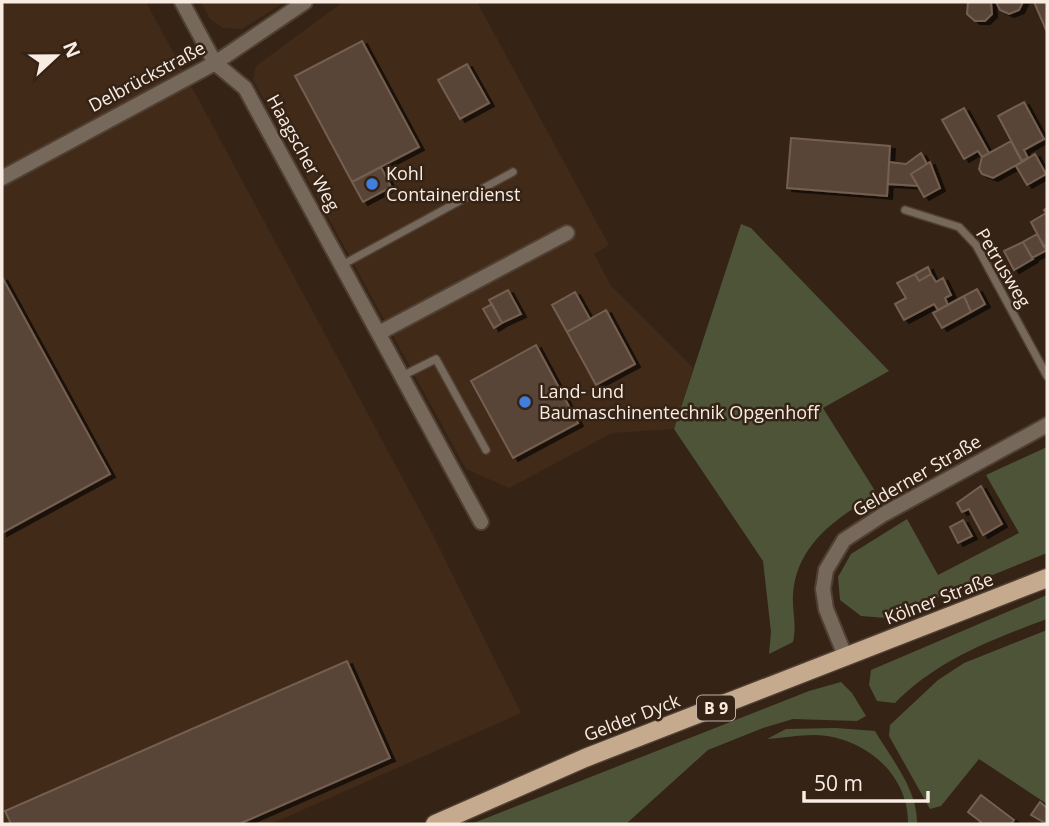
<svg xmlns="http://www.w3.org/2000/svg" width="1049" height="826" font-family="'Open Sans',sans-serif">
<defs>
<filter id="shadow"><feDropShadow dx="5" dy="3" stdDeviation="0" flood-color="#0009"/></filter>
</defs>
<rect width="100%" height="100%" fill="#352316"/>
<!-- built -->
<path fill="#422a18" d="M2,2h144l285,529 90,182 -250,111h-269z
M201,2h84l-43,27 -19,-1 -13,-9z
M343,2h134l132,243 -15,9 17,32 82,82 -19,61 -62,4 -103,55 -43,-19 -213,-389 3,-14z"/>
<!-- green -->
<path fill="#4d5438" d="M741,224l10,4 138,143 -66,37 54,86c-39,23 -80,49 -84,100 -1,17 4,31 0,48l-24,12 2,-22 -8,-71 -89,-132z
M1047,447v106l-161,65 -25,-2 -21,-16 -2,-23 13,-23 56,-35 31,56 81,-42 -33,-58z
M1047,595v24c-56,21 -110,41 -152,84l-18,-2 -8,-16 2,-15z
M1047,630v174l-68,-45 -38,47 -11,3 -41,-73 1,-11 48,-45 26,-17z
M841,682l11,11 14,23 -9,5 -64,-2 -30,9 -55,22 -82,74h-155l338,-133z
M836,728l39,3c17,29 43,59 42,93h-9c1,-45 -36,-81 -81,-88 -19,-3 -41,2 -60,3l19,-10z"/>
<!-- building -->
<path fill="#594537" stroke="#745f50" stroke-width="2" filter="url(#shadow)" d="M968,2h23l1,12 -7,7h-10l-8,-7z
M996,2h27l-4,8 -10,4 -9,-4z
M1034,2h13v30z
M362,41l57,106 -67,35 -57,-106z
M467,64l22,39 -29,16 -22,-39z
M1024,102l20,37 -20,11 4,8 -6,3 -24,-45z
M964,108l25,45 -7,4 -4,-6 -14,8 -22,-39z
M791,138l99,8 -3,50 -100,-8z
M1011,141l11,21 -29,16 -11,-4 -3,-5 3,-12z
M921,153l6,11 -16,10 7,12 -30,-2 1,-22 17,2z
M1035,154l11,20 -19,11 -11,-19z
M930,162l10,26 -16,9 -13,-23z
M381,167l10,20 -28,15 -11,-20z
M1047,208v38l-3,1 -13,-25 15,-9 -2,-3z
M1037,234l10,16 -15,8 -9,-16z
M1023,242l10,17 -19,11 -10,-19z
M928,267l3,7 -12,7 -4,-7z
M915,274l4,7 12,-7 5,8 7,-4 8,17 -6,3 3,7 -10,5 -4,-6 -30,16 -9,-16 11,-6 -9,-15z
M2,277l108,197 -108,59z
M977,289l8,15 -14,8 -7,-16z
M508,290l13,24 -19,9 -13,-23z
M575,292l15,27 -23,13 -15,-27z
M964,296l7,16 -29,16 -9,-15z
M492,304l10,19 -8,5 -11,-19z
M606,310l29,54 -39,21 -29,-53z
M536,345l42,78 -65,35 -42,-77z
M981,486l21,38 -19,11 -14,-26 -7,3 -5,-9z
M963,520l9,16 -14,7 -8,-16z
M347,661l43,97 -151,66h-228l-6,-13z
M981,795l33,25 -3,4h-32l2,-2 -13,-10z
M1040,802l7,6v16l-16,-9z"/>
<g fill="none" stroke-linecap="round" stroke-linejoin="round">
<!-- lane casing -->
<g stroke="#503f33" stroke-width="10">
<path id="lane" d="M905,210l54,17 17,18 71,131
M342,265l171,-93
M402,376l34,-17 50,91"/>
</g>
<!-- street casing -->
<g stroke="#503f33" stroke-width="18">
<path id="street" d="M182,2l33,61 30,25 236,434
M2,178l213,-115 90,-61
M379,333l188,-100
M846,658l-20,-49 -3,-20 3,-19 18,-30 40,-26 163,-89"/>
</g>
<!-- primary casing -->
<g stroke="#503f33" stroke-width="21">
<path id="primary" d="M435,824l150,-66 462,-180"/>
</g>
<!-- lane -->
<use href="#lane" stroke="#76695c" stroke-width="7"/>
<!-- street -->
<use href="#street" stroke="#76695c" stroke-width="14"/>
<!-- primary -->
<use href="#primary" stroke="#c5aa8e" stroke-width="18"/>
</g>
<!-- markers -->
<g fill="#3f7fe0" stroke="#352316" stroke-width="2.5">
<circle cx="372" cy="184" r="7"/>
<circle cx="525" cy="402" r="7"/>
</g>
<g text-anchor="middle" stroke-width="5" stroke-linejoin="round" paint-order="stroke">
<!-- shield labels -->
<rect fill="#352316" stroke="#beb0a6" stroke-width="2" x="697" y="695.5" width="38" height="25" rx="5"/>
<g font-size="16" font-weight="bold" fill="#f8ece3">
<text x="716" y="714">B 9</text>
</g>
<!-- street labels -->
<g font-size="18" fill="#f8ece3" stroke="#352316">
<text transform="translate(147 77) rotate(-28)" y="6">Delbrückstraße</text>
<text transform="translate(303 153) rotate(61)" y="6">Haagscher Weg</text>
<text transform="translate(1003 268) rotate(59)" y="6">Petrusweg</text>
<text transform="translate(917 476) rotate(-30)" y="6">Gelderner Straße</text>
<text transform="translate(939 599) rotate(-21)" y="6">Kölner Straße</text>
<text transform="translate(632 718) rotate(-21)" y="6">Gelder Dyck</text>
</g>
<!-- poi labels -->
<g font-size="18" fill="#f8ece3" stroke="#352316" text-anchor="start">
<text x="386" y="180">Kohl<tspan x="386" dy="21">Containerdienst</tspan></text>
<text x="539" y="398">Land- und<tspan x="539" dy="21">Baumaschinentechnik Opgenhoff</tspan></text>
</g>
</g>
<!-- border -->
<rect width="1049" height="826" fill="none" stroke="#f8ece3" stroke-width="7"/>
<!-- north arrow -->
<g transform="translate(56 56) rotate(68)" stroke="#352316" stroke-width="5" paint-order="stroke">
<path d="M0-5L12 26L0 18L-12 26Z" fill="#f8ece3"/>
<text y="-10" font-size="19" font-weight="bold" text-anchor="middle" fill="#f8ece3">N</text>
</g>
<!-- scale -->
<path d="M804 791v10h124v-10" fill="none" stroke="#f8ece3" stroke-width="3.5"/>
<text x="814" y="791" font-size="21" fill="#f8ece3" stroke="#352316" stroke-width="5" paint-order="stroke">50 m</text>
</svg>
